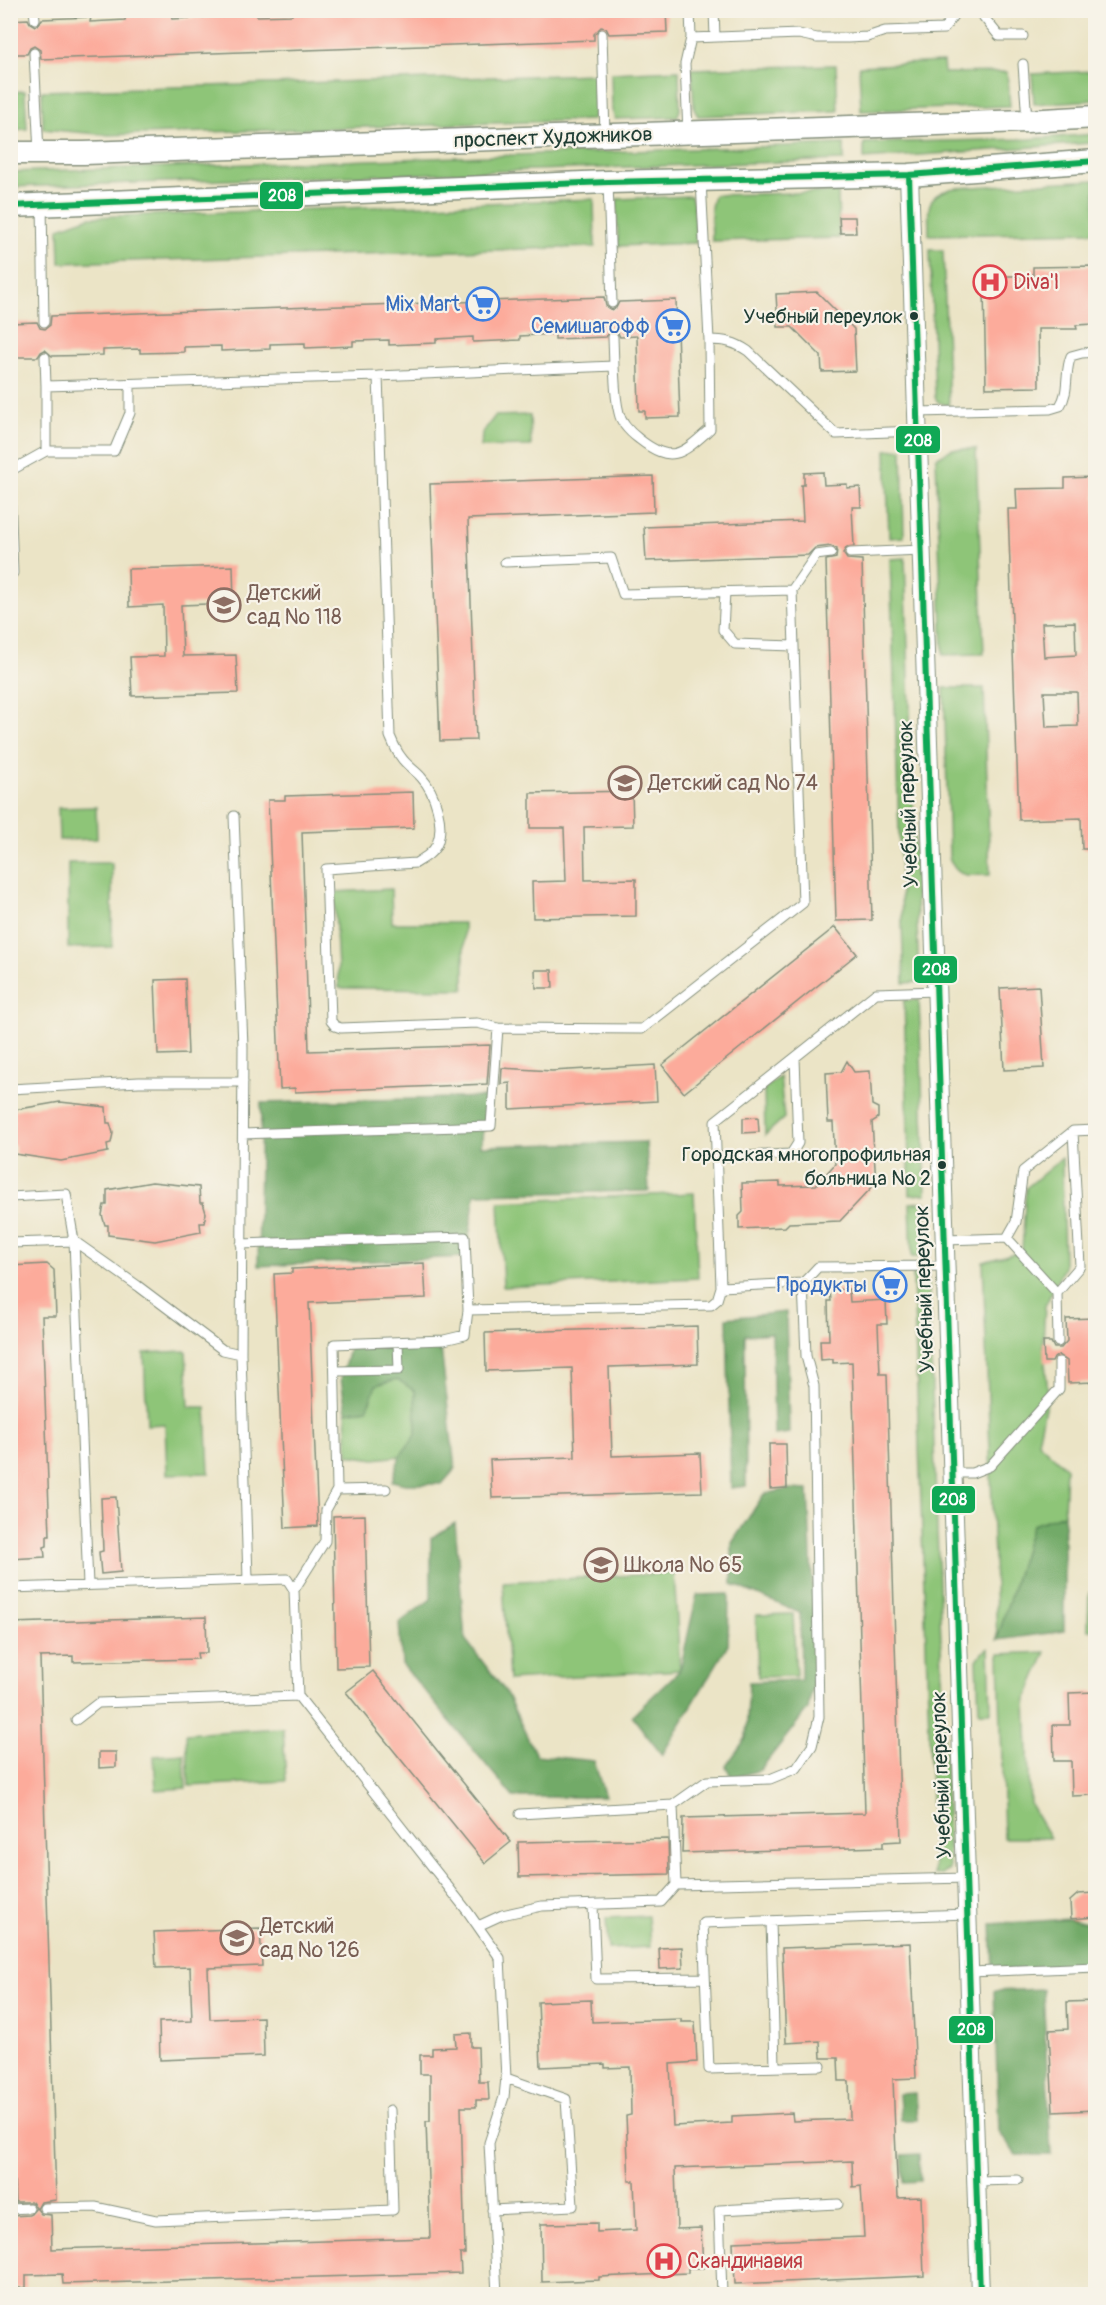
<svg xmlns="http://www.w3.org/2000/svg" width="1106" height="2305" font-family="Pangolin,sans-serif">
<rect width="100%" height="100%" fill="#f7f3e8"/>
<filter id="ink" filterUnits="userSpaceOnUse"><feTurbulence type="fractalNoise" baseFrequency=".0167" numOctaves="2"/><feDisplacementMap in="SourceGraphic" scale="12" xChannelSelector="R" yChannelSelector="G"/><feConvolveMatrix kernelMatrix="1 2 1 2 8 2 1 2 1" color-interpolation-filters="sRGB"/></filter>
<filter id="wash" filterUnits="userSpaceOnUse"><feTurbulence type="fractalNoise" baseFrequency=".008" numOctaves="4" result="noise"/><feDisplacementMap in="SourceGraphic" scale="24" xChannelSelector="R" yChannelSelector="G"/><feGaussianBlur stdDeviation="1.35" result="paint"/><feColorMatrix in="noise" values="0 0 0 0 0 0 0 0 0 0 0 0 0 0 0 0 0 1.4 0 .05"/><feComposite in="paint" operator="in"/></filter>
<g filter="url(#wash)">
<rect width="100%" height="100%" fill="#ebe4c6"/>
<!-- green -->
<path fill="#8ec578" stroke="#568156" stroke-width="1.5" d="M943,62l1,11 63,-1 3,34 -149,5 -2,-45z
M836,65l2,46 -140,5 -4,-7 -2,-40z
M679,70l1,40 -3,7 -62,2 -3,-9 -1,-37z
M1095,71v29l-61,4 -2,-30z
M594,74l1,37 -2,9 -484,15 -66,-6 -1,-38z
M25,91l2,38 -16,1v-38z
M1096,134l-1,8 -3,1 -228,16v-16l165,-4z
M844,144v16l-833,27v-15z
M1095,180v52l-166,3c0,-27 -6,-40 26,-47z
M838,192l1,46 -127,3 -1,-34 3,-12z
M691,196l3,11 2,36 -78,3 -1,-47z
M594,199l1,48 -535,16 -1,-35 31,-11z
M930,250h13l6,156 -11,-4 -3,-5z
M530,415l1,31 -50,1 1,-14 13,-17z
M902,449l2,88 -15,1 -3,-88z
M952,449h24l8,205 -41,1 -7,-197z
M905,558l14,424 -15,1 -14,-424z
M944,688h40l6,187c-21,0 -33,5 -41,-18z
M96,807l1,32 -38,1 -1,-32z
M68,863h44v84l-44,1z
M391,889l1,34h72v66l-125,-1 -5,-96z
M904,1000h15l7,194 -16,1z
M780,1077l4,41 -19,17 -1,-46z
M1062,1158l2,109 -19,39 -2,36 5,51 -10,49 28,26 -2,46 -32,11 -35,115 -14,-378 39,-11 4,-63z
M694,1193l4,85 -195,9 -4,-85z
M926,1202l2,55h-16l-2,-54z
M928,1273l21,597 -7,4 -8,1 -21,-601z
M186,1351l3,56h17l3,66 -42,1 -2,-50 -18,1 -3,-72z
M397,1379l18,12 1,44 -16,21 -25,3 -27,-4 -2,-43 21,-3 9,-24z
M674,1573l6,97 -171,10 -6,-98z
M1089,1593h6v37h-7z
M793,1614l3,62 -38,1 -2,-62z
M989,1648l2,64h-12l-2,-52 5,-7z
M1046,1652l-20,48 4,104 20,34h-46l-5,-184z
M283,1728l3,53 -97,5 -3,-52z
M184,1754l2,34 -30,2 -2,-34z
M648,1916l2,31 -42,2 -2,-31z"/>
<!-- forest -->
<path fill="#72aa68" stroke="#48744e" stroke-width="1.5" d="M488,1097l-7,49 165,-4 3,49 -174,3 -9,63 -208,9 3,-163z
M786,1312l3,121 -15,2 -2,-102 -27,2 1,151 -15,2 -4,-170z
M418,1347l23,2 14,120 -13,15h-37l-13,-3 8,-25 16,-21 -1,-44 -18,-12 -21,6 -9,24 -21,3 -5,-33 8,-30z
M789,1489l19,1 8,177 -8,42 -48,61 -28,8 -6,-12 20,-28 3,-56 52,-2 -1,-67 -68,-29v-41l32,-49z
M1064,1514v117l-67,9 35,-115z
M455,1523l10,116 40,52 31,64 58,6 11,36h-92l-111,-133 -3,-41 32,-24v-61z
M729,1594l-1,51 -66,110 -30,-39 48,-46 17,-75z
M1071,1919l24,6v42l-102,4 -2,-47z
M1043,1989l8,166h-35l-17,-24 -5,-140z
M915,2093l2,27h-16l-2,-26z
M919,2154l1,27 -16,1 -2,-27z"/>
<g id="blocks">
<!-- building -->
<path fill="#fcab9b" fill-rule="evenodd" d="M292,10h49v3l35,-3h290l1,22 -58,2 -3,-6 -5,-1 -7,7v6l-553,19 -1,-9 -6,-4 -4,2 -3,6h-17v-34l18,-1 2,4 5,3 4,-2 3,-5 49,-2 -1,5 35,-2 1,-4 46,-2v5l38,-2 -1,-4 47,-2 1,5 35,-1z
M839,217h16l1,16h-16z
M1095,266v58l-19,1 1,4h-39l1,58 -53,1 -2,-99 -2,-9 2,-3 4,-3 8,2h37v-9z
M817,292l37,37 2,42 -34,1 -1,-16 -29,-29h-14l-2,-33z
M604,297l2,9 6,4 4,-2 3,-6 57,-2 4,117 -35,1v-7h-6l-2,-75 -17,1 -2,-4 -5,-3 -4,2 -3,5 -51,2v-5l-35,2v4l-47,2v-5l-37,2v4l-47,2v-5l-36,1v5l-48,2v-5l-35,1v5l-49,2v-5l-37,1v5l-44,1v-4l-37,1v5l-51,1 -7,-6 -4,2 -3,5h-28v-34l27,-1 3,6 5,1 5,-4 1,-9z
M823,472l1,13 23,-1v4l13,-1 1,20h-9l2,39 -7,1 -4,6 4,6 15,1 10,360 -36,1 -10,-361 10,-2 1,-9 -6,-3 -16,2 -7,7 -162,6 -2,-34 159,-6 -2,-36h3v-12z
M653,476l1,36 -186,7 8,221 -36,1 -10,-257z
M1095,477v372h-13l-1,-31 -62,2 -11,-311h9l-1,-20 49,-1v-10zM1075,622l1,33 -32,2 -2,-34zM1044,692h33l1,34 -32,1z
M233,566l1,37 -53,2 2,51 53,-1 2,38 -106,3 -2,-39 34,-1 -1,-51 -34,2 -1,-38z
M632,791l1,35 -49,1 1,53 51,-1v37l-103,2 -1,-36 34,-1 -2,-53h-34v-35z
M413,792l1,36 -112,4 7,219 181,-6 -3,39 -192,8v-4l-15,1 -12,-289h17v-4z
M835,927l22,27 -173,139 -22,-28z
M535,970h17l1,18h-17z
M185,979l3,75 -30,1 -3,-75z
M1039,986l5,82 -40,2 -4,-82z
M847,1061l7,11 16,-1 2,34 6,3v10l-6,4 4,61 -36,38 -51,2 -4,4 -46,2v-13l4,-4 -1,-29 38,-1v4l36,-1 19,-21 -2,-42h-5l-2,-49 15,-1z
M655,1065l2,36 -147,8v-26l-9,1 1,-16 50,3z
M60,1102l46,5 1,16h3l3,10 -2,10 -4,1 1,8 -47,9 -46,-7v-9h-5v-20l4,-1v-14z
M758,1117l1,15 -16,1v-15z
M152,1182l47,5 1,16h3l3,10 -2,10h-4l1,9 -46,9 -47,-6v-10h-3l-3,-10 2,-10h3v-15z
M424,1263l2,35 -117,5 9,223 -33,2 -11,-254 18,-1v-4z
M47,1264l7,6 2,46h-14l8,220h-3v10l-3,1 1,10 -35,2v-293z
M849,1289l1,13 36,-2 1,24h-9l2,50h7l14,467 -18,1v5l-201,6 1,-35 182,-5 -13,-451 -19,1v-4l-12,1 -1,-20h9l-1,-39h3l-1,-11z
M1095,1318v64l-27,1 -1,-22 -9,-6 -4,3 -2,4h-8l-1,-20h8l3,6h7l6,-7 -1,-22z
M697,1326l1,38 -89,3 3,89 88,-3 2,39 -210,6 -2,-38 85,-3 -3,-89 -86,3 -1,-38z
M769,1444h17l1,44 -17,1z
M116,1497l5,75 -20,2 -2,-22 4,-1 -2,-53z
M365,1515l4,152 -33,1 -3,-152z
M206,1617l1,36h-10l1,6 -125,3v-6l-33,1 16,543 -15,2 -4,7 4,5 10,1 1,34 378,-11 -4,-117h4v-47h-10v-19h12v-7l24,-1 -1,-13 16,-1v14h7l1,35h9l1,18h-13v7h-15l4,147h-5l1,19 -398,11 -1,-10 -36,1v13h-16v-72l20,-1 6,-7 -4,-6h-17l-5,-151v-428z
M373,1671l138,171 -26,21 -139,-171z
M1095,1692v103l-23,1 -1,-35h-17l-1,-36h17l-1,-32z
M99,1752h17v15l-17,1z
M668,1839l1,35 -150,3 -1,-35z
M1095,1893v24l-24,2 -1,-18 8,-7z
M260,1928l2,38 -54,2 2,51 53,-2 1,39 -104,4 -1,-38 33,-1 -2,-54 -34,1 -2,-36z
M910,1943l6,135 -23,1 2,52 3,67 23,-1 3,79 -189,8 -2,-42 131,-5 -3,-51 -8,1 -1,-26 -177,7 2,61 24,-1 2,40h-15v5l-89,4v3l-57,2 -1,-58 56,-1v9l39,-2 -2,-49h-5l-3,-65 5,-1 -1,-48 -25,1v-4l-64,3 -3,-65 53,-2 1,22 89,-3v3h14l2,40 -27,2 3,62 59,-3v-7l60,-3 1,8 57,-2 -1,-38h-10l-1,-23h-17l-1,-17 -34,2 -4,-95z
M682,1947l1,21 -23,1 -1,-21z
M1095,2001v109l-42,2 -4,-82 19,-1 -1,-27z"/>
</g>
</g>
<g filter="url(#ink)">
<use href="#blocks" fill-opacity="0" stroke="#85907d" stroke-width="1.5"/>
<g fill="none" stroke-linecap="round" stroke-linejoin="round">
<!-- service casing -->
<g stroke="#85907d" stroke-width="11">
<path id="service" d="M34,10l1,9
M714,10l1,27
M978,10l21,26h24
M602,34l3,101
M691,38l108,-4 18,4h31l19,-1 18,-6 59,-2 13,-19
M34,53l5,100
M1023,64l4,57
M688,133l-3,-69 6,-26 -1,-28
M701,180l8,160c15,0 26,2 39,11l88,83 82,-3
M608,182l4,121
M42,205l2,117
M45,357l1,29 332,-10 236,-10 -1,-29
M614,366c1,16 1,32 5,47 2,10 12,20 20,26 33,26 43,15 71,-10l-1,-89
M378,376l12,360c3,7 6,15 11,21 5,8 14,13 20,20 14,15 24,47 16,67 -4,9 -13,14 -21,19l-90,6 5,152 4,5 6,2 136,-5 21,5 144,1 161,-126 -11,-313
M917,412l133,-3 10,-3c10,-15 4,-33 11,-50l11,-3 14,-1
M46,451h68l16,-38v-29
M10,471l36,-20v-65
M10,489l3,84 -3,1
M850,553l72,-3
M505,562l106,-4 12,36 169,-4 24,-35 15,-2
M725,592l-2,38 12,14 59,2
M234,816l9,231 -2,307 7,225
M937,991l-61,2 -161,128 6,166 82,-4 15,-16 128,-1
M10,1089l129,-7h104
M243,1134l248,-8 7,-98
M716,1157l75,-3 7,-11 -3,-85
M10,1197l56,-3 8,47 14,344
M1007,1238l9,-16 7,-51 50,-40 23,-1
M945,1240l62,-2 50,55
M10,1243l64,-2 64,45 85,64 18,4
M241,1244l224,-7 3,73 -3,25 -21,5 -110,4 3,146 49,-1
M468,1310l243,-5 6,-5 4,-13
M1058,1342l-1,-49 23,-27 -7,-135
M335,1371l64,-1 -1,-28
M953,1473h19l18,-7 69,-77v-27
M10,1588l277,-9 7,11 4,106 -200,7 -22,17
M294,1590l31,-49 1,-31 11,-20
M298,1696l170,216 32,46 6,120 -2,19 -15,46 8,151
M673,1805l3,80 291,-7
M520,1814l153,-9 34,-24 63,-2 27,-11 15,-22 7,-29 -5,-331 -8,-30 -3,-73
M593,1905l3,74 109,-1
M771,1921l4,145
M478,1926l24,-11 40,-9 119,-4 15,-17
M970,1972l126,-5
M821,2066l-112,3 -6,-146 265,-9
M977,2181l41,-1
M44,2208l51,-1 61,13 237,-10 -3,-100
M10,2209l19,-1
M492,2210l81,-4 -7,-107 -60,-21
M722,2294l-3,-84 119,-6"/>
</g>
<!-- minor casing -->
<g stroke="#85907d" stroke-width="20">
<path id="minor" d="M909,175l71,2119"/>
</g>
<!-- tertiary casing -->
<g stroke="#85907d" stroke-width="25">
<path id="tertiary" d="M10,153h74l943,-32 69,-4
M10,206l598,-24 301,-7 187,-14"/>
</g>
<!-- service -->
<use href="#service" stroke="#fff" stroke-width="9"/>
<!-- minor -->
<use href="#minor" stroke="#fff" stroke-width="18"/>
<!-- tertiary -->
<use href="#tertiary" stroke="#fff" stroke-width="22"/>
<!-- bus-1 casing -->
<g stroke="#f7f3e8" stroke-width="10">
<path id="bus-1" d="M909,175l71,2119
M10,206l598,-24 301,-7 187,-14"/>
</g>
<!-- bus-1 -->
<use href="#bus-1" stroke="#10a855" stroke-width="6"/>
</g>
</g>
<!-- icons -->
<defs>
<g id="hospital-ring" transform="scale(1.725)"><circle r="9.5" fill="#f7f3e8" stroke="#e0444e" stroke-width="1.5"/><path d="M-5-5h3v3.5h4V-5h3V5h-3V1.5h-4V5h-3Z" fill="#e0444e"/></g>
<g id="supermarket-ring" transform="scale(1.725)"><circle r="9.5" fill="#f7f3e8" stroke="#3f7fe0" stroke-width="1.5"/><path d="M-6-5.5h2.5l.6 2H6L4.5 2H-2.5L-4.4-4H-6ZM-1.5 3.2a1.3 1.3 0 1 0 .1 0ZM3 3.2a1.3 1.3 0 1 0 .1 0Z" fill="#3f7fe0"/></g>
<g id="school-ring" transform="scale(1.725)"><circle r="9.5" fill="#f7f3e8" stroke="#8d6e63" stroke-width="1.5"/><path d="M0-5L7-2L0 1L-7-2ZM-4 1L0 2.5L4 1V4Q0 6-4 4Z" fill="#8d6e63"/></g>
</defs>
<g fill-rule="evenodd">
<use href="#hospital-ring" x="990" y="282"/>
<use href="#supermarket-ring" x="483" y="304"/>
<use href="#supermarket-ring" x="673" y="326"/>
<use href="#school-ring" x="224" y="605"/>
<use href="#school-ring" x="625" y="783"/>
<use href="#supermarket-ring" x="890" y="1285"/>
<use href="#school-ring" x="601" y="1565"/>
<use href="#school-ring" x="237" y="1938"/>
<use href="#hospital-ring" x="664" y="2261"/>
</g>
<!-- markers -->
<g fill="#1f3d34" stroke="#f7f3e8" stroke-width="2">
<circle cx="914" cy="316" r="5"/>
<circle cx="942" cy="1165" r="5"/>
</g>
<g text-anchor="middle" stroke-width="4.5" stroke-linejoin="round" paint-order="stroke">
<!-- bus labels -->
<g font-size="20" fill="#1f3d34" stroke="#f7f3e8" text-anchor="end">
<text x="903" y="323">Учебный переулок</text>
<text x="931" y="1161">Городская многопрофильная<tspan x="931" dy="24">больница № 2</tspan></text>
</g>
<!-- street labels -->
<g font-size="21" fill="#1f3d34" stroke="#f7f3e8">
<text transform="translate(553 137) rotate(-2)" y="7">проспект Художников</text>
<text transform="translate(908 804) rotate(-92)" y="7">Учебный переулок</text>
<text transform="translate(924 1289) rotate(-92)" y="7">Учебный переулок</text>
<text transform="translate(941 1775) rotate(-92)" y="7">Учебный переулок</text>
</g>
<!-- health labels -->
<g font-size="21" fill="#be3a42" stroke="#f7f3e8" text-anchor="start">
<text x="1013" y="289">Diva'l</text>
<text x="687" y="2268">Скандинавия</text>
</g>
<!-- shop labels -->
<g font-size="21" fill="#366cbe" stroke="#f7f3e8" text-anchor="end">
<text x="460" y="311">Mix Mart</text>
<text x="650" y="333">Семишагофф</text>
<text x="867" y="1292">Продукты</text>
</g>
<!-- education labels -->
<g font-size="21" fill="#785e54" stroke="#f7f3e8" text-anchor="start">
<text x="247" y="600">Детский<tspan x="247" dy="24">сад № 118</tspan></text>
<text x="648" y="790">Детский сад № 74</text>
<text x="624" y="1572">Школа № 65</text>
<text x="260" y="1933">Детский<tspan x="260" dy="24">сад № 126</tspan></text>
</g>
</g>
<g stroke="#f7f3e8" stroke-width="2">
<rect x="259" y="181" width="45" height="29" rx="6" fill="#10a855"/>
<rect x="895" y="425" width="46" height="29" rx="6" fill="#10a855"/>
<rect x="913" y="955" width="45" height="29" rx="6" fill="#10a855"/>
<rect x="931" y="1485" width="45" height="29" rx="6" fill="#10a855"/>
<rect x="948" y="2015" width="46" height="29" rx="6" fill="#10a855"/>
</g>
<g font-size="16" text-anchor="middle" font-weight="bold" fill="#fff">
<text x="282" y="201">208</text>
<text x="918" y="446">208</text>
<text x="936" y="975">208</text>
<text x="953" y="1505">208</text>
<text x="971" y="2035">208</text>
</g>
<!-- margin -->
<rect width="1106" height="2305" fill="none" stroke="#f7f3e8" stroke-width="36"/>
</svg>
